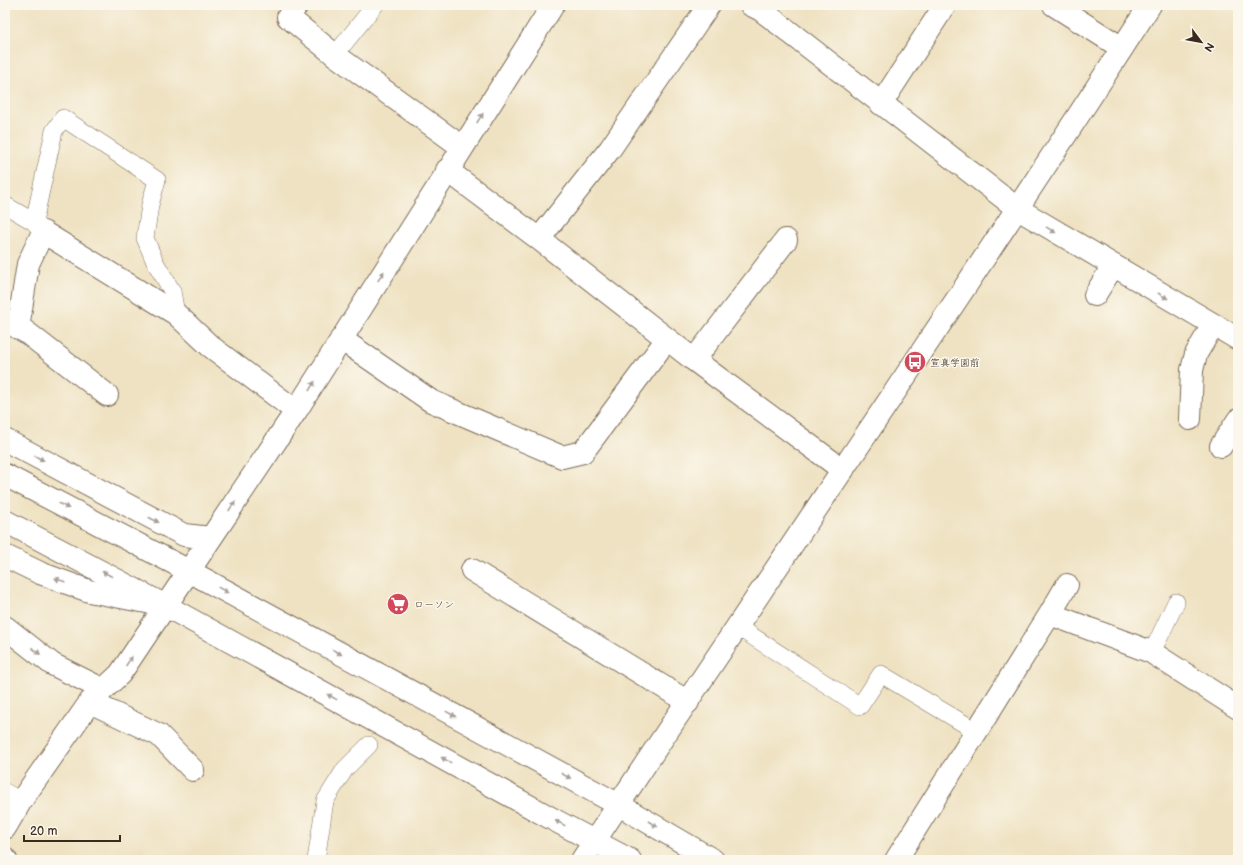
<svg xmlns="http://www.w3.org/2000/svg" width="1243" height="865" font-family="'Balsamiq Sans','Klee One',sans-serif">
<rect width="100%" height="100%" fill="#fbf7ec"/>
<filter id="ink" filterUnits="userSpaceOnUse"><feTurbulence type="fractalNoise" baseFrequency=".025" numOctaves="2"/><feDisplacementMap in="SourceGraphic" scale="8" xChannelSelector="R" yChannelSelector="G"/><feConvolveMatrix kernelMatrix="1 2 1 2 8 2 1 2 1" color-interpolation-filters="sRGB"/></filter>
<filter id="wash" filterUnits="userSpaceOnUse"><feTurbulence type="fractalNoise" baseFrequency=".012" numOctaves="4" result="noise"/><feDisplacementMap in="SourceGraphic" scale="16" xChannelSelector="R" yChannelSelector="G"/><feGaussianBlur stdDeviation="0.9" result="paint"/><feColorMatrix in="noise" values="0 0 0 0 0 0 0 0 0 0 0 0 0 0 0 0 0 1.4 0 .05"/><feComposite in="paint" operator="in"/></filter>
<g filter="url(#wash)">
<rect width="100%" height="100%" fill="#efe2c2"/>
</g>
<g filter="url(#ink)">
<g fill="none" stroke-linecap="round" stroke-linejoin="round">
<!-- lane casing -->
<g stroke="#7a6a57" stroke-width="18">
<path id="lane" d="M335,55l40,-50
M5,205l29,17
M43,232l-9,-10 20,-91 9,-13 94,62 -7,25 -5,33 10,24 17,29 4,23
M738,627l122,79 21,-32 95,57
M1151,652l7,-12 18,-38
M5,792l16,9
M316,860l9,-59 20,-32 24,-24"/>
</g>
<!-- street casing -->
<g stroke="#7a6a57" stroke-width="24">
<path id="street" d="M297,5l-9,12 47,38 127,92
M751,5l10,5 257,199 220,130
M1054,5l68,43
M881,104l64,-99
M447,170l92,69 155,121 149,110
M539,239l71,-90 99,-144
M1095,295l18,-29
M6,321l20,11 81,63
M18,328l10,-64 15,-32 133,82 34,32 86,65
M341,339l90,62 131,56 21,-5 84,-113
M694,360l92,-120
M1190,419l2,-49 4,-16 17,-29
M5,440l179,95 27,3
M1221,446l17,-26
M5,556l35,17 49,18 68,13
M472,570l216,132
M1050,614l17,-29
M5,627l47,37 50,25
M90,702l69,33 34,35
M5,828l16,-27 69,-99 30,-28 91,-136 85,-127 257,-406
M5,859l1,1
M896,860l154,-246 101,38 87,56"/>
</g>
<!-- secondary casing -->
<g stroke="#7a6a57" stroke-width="24">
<path id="secondary" d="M5,475l184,96 430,234 94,55
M5,521l161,85 392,216 72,38
M582,860c188,-286 383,-567 568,-855"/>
</g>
<!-- lane -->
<use href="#lane" stroke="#fff" stroke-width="17"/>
<!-- street -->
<use href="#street" stroke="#fff" stroke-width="22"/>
<!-- secondary -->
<use href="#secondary" stroke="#fff" stroke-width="22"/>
</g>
<!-- one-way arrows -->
<defs><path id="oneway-solid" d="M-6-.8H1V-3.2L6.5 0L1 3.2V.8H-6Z"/></defs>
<g fill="#a79f9a">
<use href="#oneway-solid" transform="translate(480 118) rotate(-57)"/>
<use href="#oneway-solid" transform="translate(1051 230) rotate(31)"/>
<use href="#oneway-solid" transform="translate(381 276) rotate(-58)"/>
<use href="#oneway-solid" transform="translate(1163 296) rotate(30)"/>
<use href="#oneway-solid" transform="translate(312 386) rotate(-58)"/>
<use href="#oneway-solid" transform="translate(39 458) rotate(28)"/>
<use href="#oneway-solid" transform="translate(64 506) rotate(28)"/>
<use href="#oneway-solid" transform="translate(232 506) rotate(-56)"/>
<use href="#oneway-solid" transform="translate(154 520) rotate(28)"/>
<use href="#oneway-solid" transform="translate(107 574) rotate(-152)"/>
<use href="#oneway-solid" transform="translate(60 580) rotate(-160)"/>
<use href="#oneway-solid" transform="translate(223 590) rotate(29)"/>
<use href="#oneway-solid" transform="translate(36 651) rotate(38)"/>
<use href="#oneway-solid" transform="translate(337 652) rotate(29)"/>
<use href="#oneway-solid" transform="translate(129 661) rotate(-56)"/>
<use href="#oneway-solid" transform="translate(332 697) rotate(-151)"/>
<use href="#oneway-solid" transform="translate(451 714) rotate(29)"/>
<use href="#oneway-solid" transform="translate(446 760) rotate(-151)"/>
<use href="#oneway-solid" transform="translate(566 776) rotate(28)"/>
<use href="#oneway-solid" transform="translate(560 823) rotate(-152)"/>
<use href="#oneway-solid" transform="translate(653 824) rotate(30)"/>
</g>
</g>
<!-- icons -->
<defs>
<g id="bus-disc" transform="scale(1.15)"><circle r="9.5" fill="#d1495b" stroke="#fbf7ec"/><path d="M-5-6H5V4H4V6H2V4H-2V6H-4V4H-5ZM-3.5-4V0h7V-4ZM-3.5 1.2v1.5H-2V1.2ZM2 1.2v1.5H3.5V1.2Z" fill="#fff"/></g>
<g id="supermarket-disc" transform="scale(1.15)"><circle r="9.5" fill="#d1495b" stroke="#fbf7ec"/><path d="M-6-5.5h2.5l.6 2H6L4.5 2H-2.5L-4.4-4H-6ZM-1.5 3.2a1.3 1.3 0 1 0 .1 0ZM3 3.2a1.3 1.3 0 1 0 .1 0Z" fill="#fff"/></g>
</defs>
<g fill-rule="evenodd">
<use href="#bus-disc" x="915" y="362"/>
<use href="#supermarket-disc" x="398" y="604"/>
</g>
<g text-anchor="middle" stroke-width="3" stroke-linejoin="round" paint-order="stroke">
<!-- poi labels -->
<g font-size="10" fill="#3b2a1e" stroke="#fbf7ec" text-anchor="start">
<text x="930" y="366">宣真学園前</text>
<text x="414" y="608">ローソン</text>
</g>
</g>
<!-- margin -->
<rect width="1243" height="865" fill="none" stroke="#fbf7ec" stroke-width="20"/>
<!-- north arrow -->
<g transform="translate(1201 42) rotate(122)" stroke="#fbf7ec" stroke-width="3" paint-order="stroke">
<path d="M0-3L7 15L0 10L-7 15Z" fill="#3b2a1e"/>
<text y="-6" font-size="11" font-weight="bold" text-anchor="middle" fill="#3b2a1e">N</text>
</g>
<!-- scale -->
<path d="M24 835v6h96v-6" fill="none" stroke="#3b2a1e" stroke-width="2"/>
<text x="30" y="835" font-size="12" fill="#3b2a1e" stroke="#fbf7ec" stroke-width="3" paint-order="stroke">20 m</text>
</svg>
